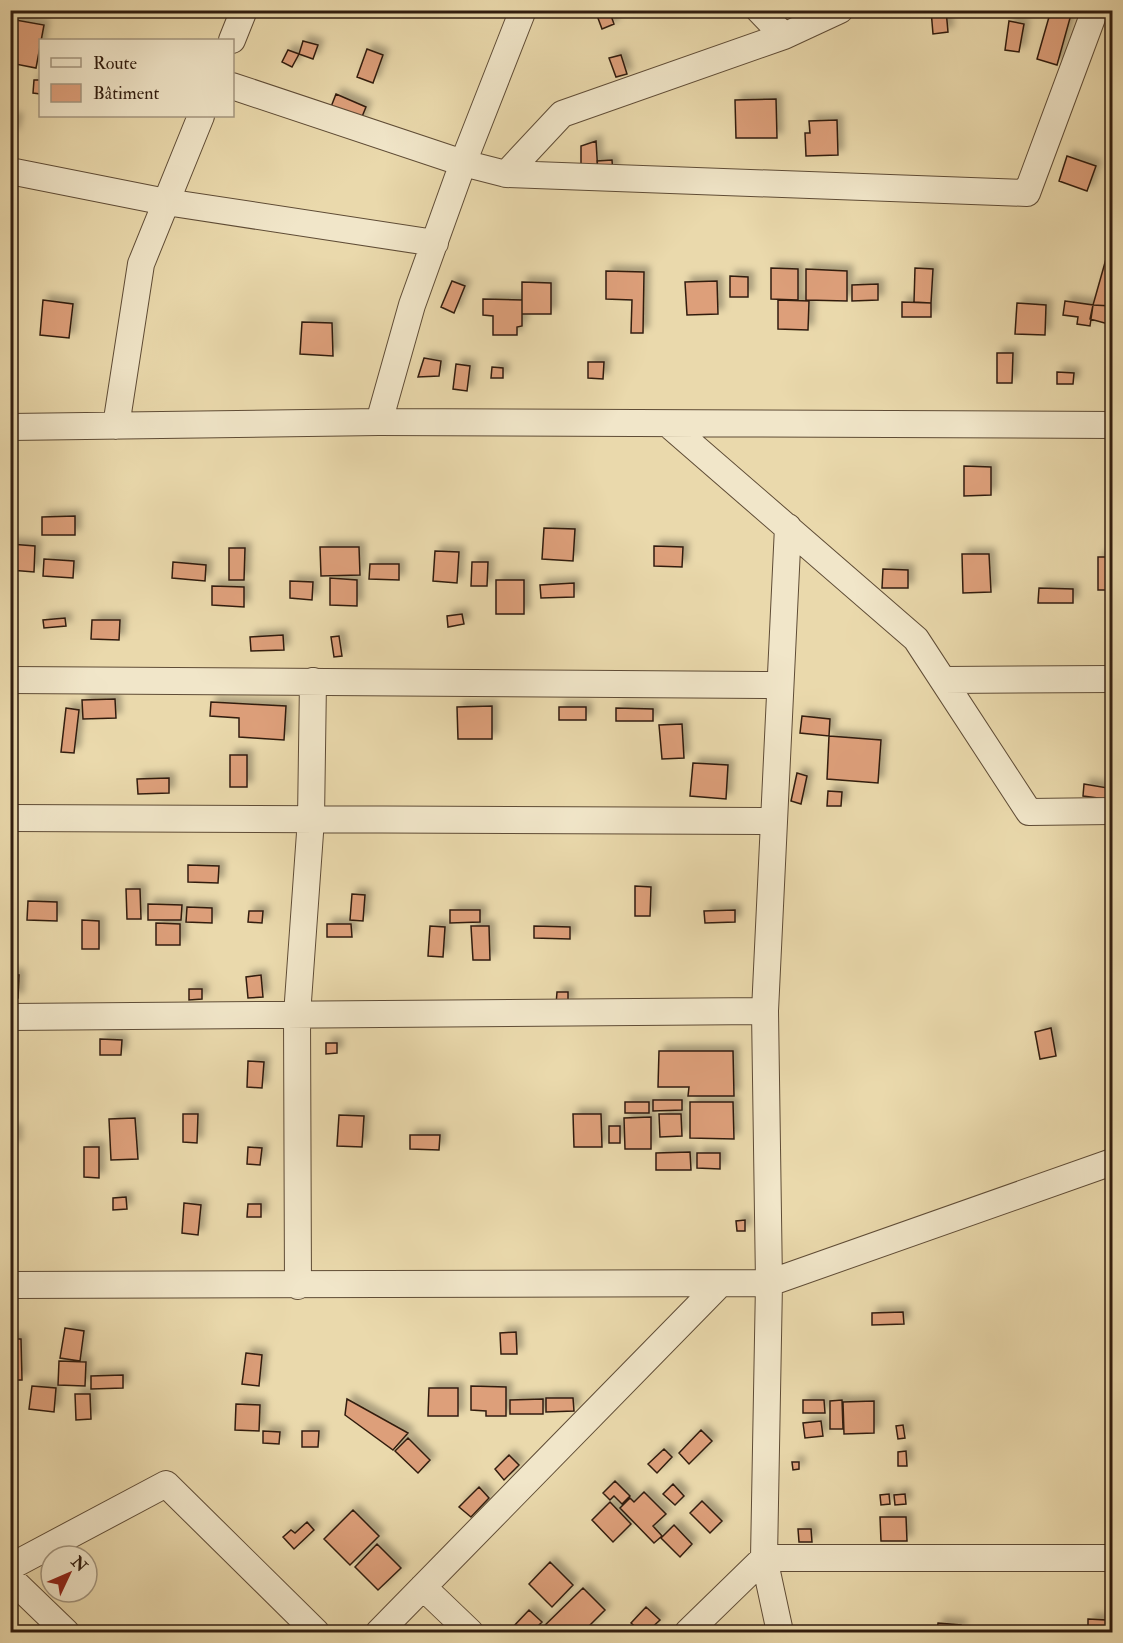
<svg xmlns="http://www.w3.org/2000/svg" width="1123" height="1643" font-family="'IM FELL Double Pica',serif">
<defs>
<filter id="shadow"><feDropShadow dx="5.5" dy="-5.5" stdDeviation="3" flood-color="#0004"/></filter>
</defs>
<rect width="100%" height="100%" fill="#ead9ac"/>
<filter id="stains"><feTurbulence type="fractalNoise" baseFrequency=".00333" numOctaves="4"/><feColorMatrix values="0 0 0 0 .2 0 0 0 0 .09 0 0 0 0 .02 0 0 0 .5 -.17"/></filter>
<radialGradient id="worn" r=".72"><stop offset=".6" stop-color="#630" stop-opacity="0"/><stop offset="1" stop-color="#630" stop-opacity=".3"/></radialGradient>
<!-- building -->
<path fill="#dd9f7a" stroke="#311d0f" stroke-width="1.5" filter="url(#shadow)" d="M595,10h14l5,14 -12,5z
M931,10h15l2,22 -15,2z
M1051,10l21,1 -15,54 -20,-6z
M10,19l34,6 -8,43 -26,-5z
M1009,21l15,3 -5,28 -14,-2z
M303,41l15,4 -5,14 -14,-5z
M367,49l16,6 -10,28 -16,-6z
M288,50l11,4 -7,13 -10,-5z
M621,55l6,19 -11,3 -7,-19z
M34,80h6v14l-7,-1z
M336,94l30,13 -7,17 -30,-12z
M776,99l1,39h-41l-1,-38z
M10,118l7,1 -4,16 -3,-1z
M837,120l1,35 -32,1 -1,-23h5l-1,-12z
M596,141l2,33h-17v-28z
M1067,156l29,10 -9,25 -28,-10z
M612,160l1,14h-15l-1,-13z
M1106,259l6,2v45l-19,-1z
M771,268l27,1v31l-27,-1z
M915,268l18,1 -2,34 -17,-1z
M806,269l41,2v30l-41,-1z
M606,271l38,1 -1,61h-12l1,-33 -26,-1z
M730,276l18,1v20h-18z
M452,281l13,5 -11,27 -13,-6z
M717,281l1,33 -31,1 -2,-33z
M522,282l29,1v31h-29z
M878,284v16l-26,1v-16z
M483,299l39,1v26l-5,1v8h-24v-19l-10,-1z
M43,300l30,4 -4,34 -29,-3z
M778,300l31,1 -1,29 -30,-1z
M1065,301l28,4 -3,21 -13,-2 1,-7 -15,-2z
M902,302l29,1v14h-29z
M1017,303l29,2 -1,30 -30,-1z
M1093,305l19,1v19l-22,-6z
M302,322l30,1 1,33 -33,-2z
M997,353h16l-1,30h-15z
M424,358l17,3 -2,15 -21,1z
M588,362h16l-1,17 -15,-1z
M456,364l14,2 -3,25 -14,-2z
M492,367l11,1v10h-12z
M1057,372l17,1 -1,11h-16z
M964,466l27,1v28l-27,1z
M75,516v19h-33v-18z
M544,528l31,1 -2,32 -31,-2z
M10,544l25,2 -1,26 -24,-2z
M654,546l29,1 -1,20 -28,-1z
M320,547h39l1,28 -39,1z
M229,548h16l-1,32h-15z
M435,551l24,1 -2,31 -24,-2z
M962,554h27l2,38 -28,1z
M1098,557h14v33h-14z
M44,559l30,2 -1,17 -30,-2z
M173,562l33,3 -1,16 -33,-3z
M472,562h16l-1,24h-16z
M370,564h29v16l-30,-1z
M883,569l25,1v18h-26z
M330,578l27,2v26l-27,-1z
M496,580h28v34h-28z
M290,581l23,1 -1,18 -22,-2z
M574,583v14l-33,1 -1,-13z
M212,586l32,1v20l-32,-2z
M1039,588l34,1v14h-35z
M462,614l2,10 -16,3 -1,-11z
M65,618l1,8 -22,2 -1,-8z
M92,620h28l-1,20 -28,-1z
M283,635l1,15 -33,1 -1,-14z
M339,636l3,20 -8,1 -3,-20z
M115,699l1,19 -33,1 -1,-19z
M211,702l75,4 -2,34 -45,-3v-19l-29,-2z
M492,706v33h-34l-1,-32z
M559,707h27v13h-27z
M66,708l13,2 -5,43 -13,-1z
M616,708l37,1v12h-37z
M802,716l28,3 -1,17 -29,-3z
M682,724l2,34 -22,1 -3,-34z
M829,736l52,4 -3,43 -51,-4z
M230,755h17v32h-17z
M693,763l35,2 -2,34 -36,-3z
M797,773l10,3 -6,28 -10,-3z
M169,778v15l-31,1 -1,-15z
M1084,784l24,4 -2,11 -23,-3z
M828,791l14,1 -1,14h-14z
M188,865l31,1 -1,17 -30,-1z
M635,886l16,1 -1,29h-15z
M126,889h14l1,30h-14z
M352,894l13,1 -2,26 -13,-1z
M28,901l29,1v19l-30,-1z
M148,904l34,1 -1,15h-33z
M187,907l25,1v15l-26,-1z
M450,910h30v12l-30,1z
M735,910v12l-30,1 -1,-12z
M249,911h14l-1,12 -14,-1z
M82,920l17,1v28h-17z
M156,923l24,1v21h-24z
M327,924h24l1,13h-25z
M430,926l15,1 -2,30 -15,-1z
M471,926h18l1,34h-17z
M534,926l36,1v12l-36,-1z
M10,974l9,1 -1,23h-8z
M261,975l2,22 -15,1 -2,-21z
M189,989h13v10l-13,1z
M557,992h11v13h-12z
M1051,1028l5,28 -16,3 -5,-27z
M100,1039l22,1 -1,15h-21z
M326,1043h11v10l-11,1z
M659,1051h74l1,45h-46l1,-9h-31z
M248,1061l16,1 -2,26 -15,-1z
M653,1100h29v10l-29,1z
M625,1102h24v11h-24z
M690,1102h43l1,37 -44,-1z
M183,1114h15l-1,29 -14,-1z
M573,1114h28l1,33h-28z
M659,1114h22l1,22 -22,1z
M339,1115l25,1 -2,31 -25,-1z
M651,1117v32h-26l-1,-31z
M135,1118l3,41 -27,1 -2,-41z
M609,1126h11v17h-11z
M10,1130h6v16h-6z
M410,1135h30l-1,15 -29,-1z
M84,1147h15v31l-15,-1z
M248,1147l14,1 -2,17 -13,-1z
M690,1152l1,18h-35v-17z
M697,1153h23v16l-23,-1z
M126,1197l1,12 -14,1v-12z
M184,1203l17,2 -3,30 -16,-2z
M248,1204h13v13h-14z
M745,1220v11h-8l-1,-10z
M903,1312l1,12 -32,1v-12z
M65,1328l19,3 -4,30 -20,-3z
M516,1332l1,22h-16l-1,-21z
M10,1339h11l1,41h-12z
M246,1353l16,2 -3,31 -17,-2z
M59,1361l27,1 -1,24 -27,-1z
M123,1375v13l-32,1v-13z
M32,1386l24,2 -2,24 -25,-3z
M471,1386l35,1v29h-20v-5l-15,-1z
M429,1388h29v28h-30z
M75,1394h15l1,25 -15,1z
M546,1398h27l1,13 -28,1z
M347,1399l61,34 -15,17 -48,-35z
M543,1399v15h-33v-14z
M803,1400h21l1,13h-22z
M842,1400l1,29h-13v-28z
M874,1401v32l-30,1 -1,-32z
M236,1404l24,1 -1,26 -24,-1z
M821,1421l2,15 -18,2 -2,-15z
M903,1425l2,13 -7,1 -2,-13z
M701,1430l11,11 -23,23 -10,-11z
M263,1431l17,1 -1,12 -16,-1z
M302,1431h17l-1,16h-16z
M408,1438l22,22 -12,13 -23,-22z
M664,1449l8,8 -15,16 -9,-9z
M906,1451l1,15h-9v-14z
M509,1455l10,10 -15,15 -9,-11z
M792,1462h7v7l-6,1z
M615,1481l15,15 -8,8 -8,-8 -4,4 -7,-7z
M673,1484l11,12 -9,9 -12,-11z
M479,1487l10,11 -18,19 -12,-10z
M644,1492l22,22 -13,12 9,10 -8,7 -34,-35 10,-10 4,4z
M889,1494l1,10 -9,1 -1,-10z
M905,1494l1,10 -11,1 -1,-10z
M702,1501l20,20 -12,12 -20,-20z
M610,1502l21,22 -18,18 -21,-22z
M353,1510l26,26 -29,29 -26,-26z
M880,1517h26l1,24h-26z
M307,1522l7,8 -20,19 -11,-12 8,-7 4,3z
M674,1525l18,19 -12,13 -19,-19z
M798,1529h13l1,13h-13z
M377,1544l24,24 -23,22 -23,-23z
M550,1562l23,23 -21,22 -23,-23z
M583,1588l22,22 -22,22h-45z
M646,1607l14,13 -13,12h-6l-10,-9z
M529,1610l13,12 -10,10h-15l-5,-4z
M1088,1619l18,1 -1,12h-17z
M938,1623l23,2 -1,7h-23z"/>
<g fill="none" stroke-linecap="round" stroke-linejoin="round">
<!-- street casing -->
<g stroke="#5f4c36" stroke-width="28">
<path id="street" d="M759,10l25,26
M232,40l12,-30
M232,86l231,77 43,11 521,19 68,-183
M10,171l156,31 269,41
M506,174l56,-60 222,-78 56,-26
M379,422l33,-117 51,-142 60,-153
M668,424l248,215 113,173 83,-1
M116,426l25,-162 60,-148
M10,427l369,-5 733,3
M10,680l769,5
M943,680l169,-1
M10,818l763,3
M10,1017l755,-6
M10,1285l759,-2 343,-121
M298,1286l-1,-271 14,-196 2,-138
M10,1567l156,-83 150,148
M10,1578l56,54
M423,1587l47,45
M379,1632l340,-347
M688,1632l76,-74h348
M780,1632l-16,-74 5,-275 -4,-272 23,-484"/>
</g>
<!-- street -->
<use href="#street" stroke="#f1e6c9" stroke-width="26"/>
</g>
<!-- margin -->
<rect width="1123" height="1643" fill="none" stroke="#ead9ac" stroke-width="36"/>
<rect x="12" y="12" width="1099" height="1619" fill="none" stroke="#311d0f" stroke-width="3"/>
<rect x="18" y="18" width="1087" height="1607" fill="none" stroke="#311d0f" stroke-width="1.5"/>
<!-- legend -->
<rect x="39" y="39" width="195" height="78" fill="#f1e6c9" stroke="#a4967f" stroke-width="1.5"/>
<rect x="51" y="58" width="30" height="9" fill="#f1e6c9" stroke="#a4967f" stroke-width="1.5"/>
<text x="93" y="69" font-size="18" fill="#311d0f">Route</text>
<rect x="51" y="84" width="30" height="18" fill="#dd9f7a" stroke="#a4967f" stroke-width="1.5"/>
<text x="93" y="99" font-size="18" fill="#311d0f">Bâtiment</text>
<!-- north arrow -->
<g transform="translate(69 1574) rotate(46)"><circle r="28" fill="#f1e6c9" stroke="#a4967f" stroke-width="1.5"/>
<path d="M0-4.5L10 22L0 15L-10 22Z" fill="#8f2418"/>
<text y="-9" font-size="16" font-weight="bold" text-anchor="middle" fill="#311d0f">N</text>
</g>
<rect width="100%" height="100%" filter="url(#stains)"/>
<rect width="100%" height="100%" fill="url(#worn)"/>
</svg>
